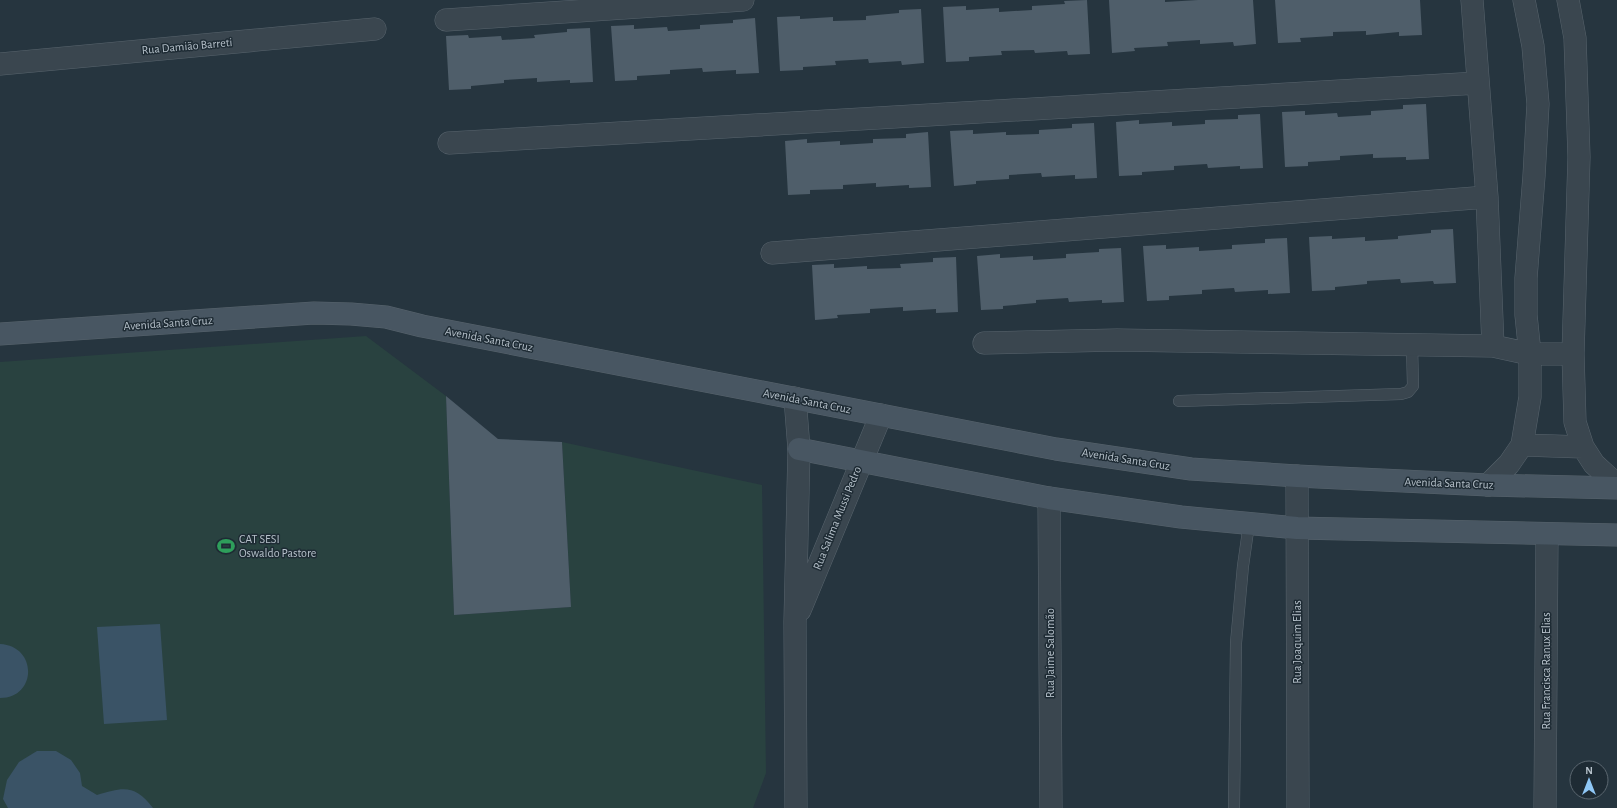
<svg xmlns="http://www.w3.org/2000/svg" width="1617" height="808" font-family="'Alegreya Sans',sans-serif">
<rect width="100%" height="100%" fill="#26353f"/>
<!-- green -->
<path fill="#294240" d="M366,336l80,60 8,219 117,-8 -9,-165 200,43 4,288 -13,35h-753v-446z"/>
<!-- water -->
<path fill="#3a5366" d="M160,624l7,96 -63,4 -7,-97z
M0,644c38,2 37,54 0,54z
M37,751h19l15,9 9,13 2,13 15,9c26,-8 38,-11 56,13h-145l-5,-9 4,-19 12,-18z"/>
<!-- building -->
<path fill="#4f5e6a" d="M1087,0l3,54 -22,1 -1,-4 -32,2 -1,-3 -33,1 1,4 -33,2v4l-23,1 -3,-55 23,-1v4l33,-2v4l33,-2v-4l33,-2 -1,-3z
M1109,0h56v2l33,-2h55l3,44 -22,2 -1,-4 -33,2v-4l-33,2 1,4 -34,2 1,3 -23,2z
M1275,0h145l2,35 -23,1v-4l-33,3v-4l-33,1v4l-33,2 1,4 -23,1z
M921,9l3,54 -22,2 -1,-4 -32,2 -1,-4 -33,2 1,4 -33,2v3l-23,1 -3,-54 23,-1v3l33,-2v4l33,-1v-4l33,-3v-3z
M755,18l4,55 -23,1v-4l-33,2 -1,-4 -32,2v4l-33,2v4l-22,1 -4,-55 23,-1v4l33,-2 1,4 32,-2v-4l33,-2v-3z
M590,28l3,54 -23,1v-3l-33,2v-4l-33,2v3l-33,3v3l-22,1 -3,-54 22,-1 1,3 32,-2 1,4 33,-2 -1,-3 33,-3v-3z
M1426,104l3,55 -23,1v-3l-33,1v-4l-33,2v4l-32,2v4l-23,1 -3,-55 23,-1v4l32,-2 1,4 33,-2v-4l32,-2v-4z
M1260,114l3,54 -23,1v-3l-32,2 -1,-4 -33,2v4l-32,2v3l-23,1 -3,-54 23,-2v4l33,-2v4l33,-2v-4l33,-1v-4z
M1094,123l3,55 -22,1v-4l-33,2 -1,-4 -32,2v4l-33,2v3l-22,2 -4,-55 23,-1v4l33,-2v3l33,-1v-4l33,-2v-4z
M928,132l3,55 -22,1v-3l-33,2v-4l-33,2v4l-33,1v4l-22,1 -3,-54 22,-2v4l33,-2v4l33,-2v-4l33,-1v-4z
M1453,229l3,54 -22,1 -1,-3 -32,2 -1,-4 -33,2v3l-32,3v3l-23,1 -3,-54 23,-1v3l33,-2v4l33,-2v-3l33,-3v-3z
M1287,238l3,55 -22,1v-4l-33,2 -1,-4 -32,2v4l-33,2v4l-22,1 -4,-55 23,-1v4l33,-2v4l33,-2v-4l33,-2v-4z
M1121,248l3,54 -22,1v-3l-33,2 -1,-4 -32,2v3l-33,3v3l-22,1 -4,-54 23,-2v4l33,-2v4l33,-2v-4l33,-2v-3z
M956,257l2,55 -22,1v-4l-33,2v-4l-33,2v4l-33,2 1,3 -23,2 -3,-55 22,-1v4l33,-2v3l34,-1 -1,-4 33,-2v-4z
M446,396l52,43 64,3 9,165 -117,8z"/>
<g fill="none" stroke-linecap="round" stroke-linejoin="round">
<!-- lane casing -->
<g stroke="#58646d" stroke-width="12">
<path id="lane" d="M1179,401l222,-7 7,-2 5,-6 -1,-41
M1234,808l2,-165 7,-77 6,-42"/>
</g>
<!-- street casing -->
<g stroke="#58646d" stroke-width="23">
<path id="street" d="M1472,0l15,197 6,149
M1568,0l7,38 4,119 -6,197 2,68 8,25 11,17 23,21
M446,20l297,-20
M0,64l375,-35
M449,143l1029,-60
M772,253l715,-56
M984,343l133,-3 376,6 37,8h43
M795,398l4,51 -4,173 1,186
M1522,445l61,2
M1297,476l1,332
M1488,485l21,-21 13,-19 8,-48v-43l-4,-39v-37l8,-102 4,-72 -5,-58 -9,-46
M1049,498l2,310
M800,610l81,-195
M1545,808l2,-274"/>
</g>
<!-- secondary casing -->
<g stroke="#58646d" stroke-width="23">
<path id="secondary" d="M0,334l314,-21 37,1 35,3 36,9 634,123 135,20 106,7 191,9 129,3
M799,449l250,49 132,19 116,11 320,7"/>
</g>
<!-- lane -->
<use href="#lane" stroke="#3a464f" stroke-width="11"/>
<!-- street -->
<use href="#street" stroke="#3a464f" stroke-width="22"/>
<!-- secondary -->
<use href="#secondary" stroke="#485662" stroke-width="22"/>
</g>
<!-- icons -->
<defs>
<g id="stadium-bare" transform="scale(1.38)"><path d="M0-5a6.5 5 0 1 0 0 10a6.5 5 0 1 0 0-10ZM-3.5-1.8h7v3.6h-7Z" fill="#2e9e5b" stroke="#1e2b34" stroke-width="2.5" paint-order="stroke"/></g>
</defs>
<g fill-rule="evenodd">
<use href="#stadium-bare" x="226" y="546"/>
</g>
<g text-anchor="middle" stroke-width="3" stroke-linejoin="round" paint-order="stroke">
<!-- street labels -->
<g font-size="12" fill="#b6c1ca" stroke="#1e2b34">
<text transform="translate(187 46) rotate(-5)" y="4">Rua Damião Barreti</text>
<text transform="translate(168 323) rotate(-4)" y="4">Avenida Santa Cruz</text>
<text transform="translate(489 339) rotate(11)" y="4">Avenida Santa Cruz</text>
<text transform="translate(807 401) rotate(11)" y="4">Avenida Santa Cruz</text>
<text transform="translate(1126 459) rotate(9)" y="4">Avenida Santa Cruz</text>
<text transform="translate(1449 483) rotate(2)" y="4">Avenida Santa Cruz</text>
<text transform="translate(837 518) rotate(-68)" y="4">Rua Salima Mussi Pedro</text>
<text transform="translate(1297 642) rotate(-90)" y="4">Rua Joaquim Elias</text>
<text transform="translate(1050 653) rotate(-90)" y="4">Rua Jaime Salomão</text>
<text transform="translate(1546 671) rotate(-90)" y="4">Rua Francisca Ranux Elias</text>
</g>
<!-- poi labels -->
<g font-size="12" fill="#b6c1ca" stroke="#1e2b34" text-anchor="start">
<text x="239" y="543">CAT SESI<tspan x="239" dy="14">Oswaldo Pastore</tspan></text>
</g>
</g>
<!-- north arrow -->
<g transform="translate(1589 780)"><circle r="19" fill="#1e2b34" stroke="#5b6770"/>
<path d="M0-3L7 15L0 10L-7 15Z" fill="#8fc7f6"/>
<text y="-6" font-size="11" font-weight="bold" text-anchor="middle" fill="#b6c1ca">N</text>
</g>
</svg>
